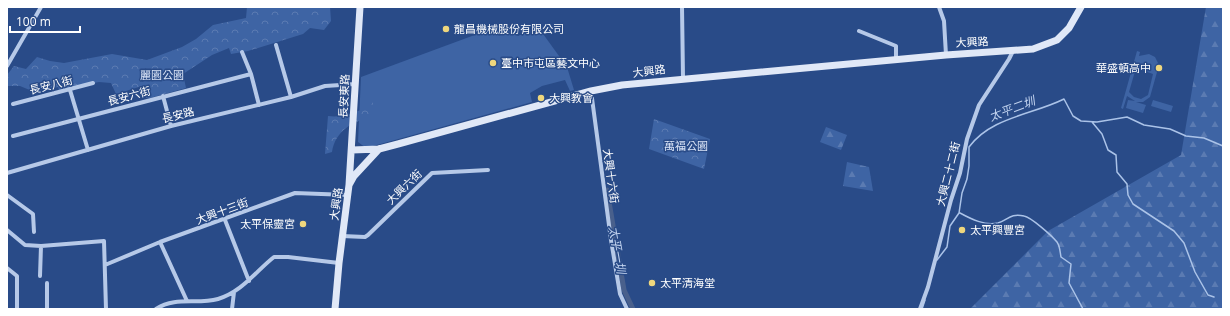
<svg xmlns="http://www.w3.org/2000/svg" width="1230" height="316" font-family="'Open Sans','Noto Sans TC',sans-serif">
<defs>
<pattern id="forest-firs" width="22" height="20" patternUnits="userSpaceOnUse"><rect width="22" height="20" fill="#3e64a4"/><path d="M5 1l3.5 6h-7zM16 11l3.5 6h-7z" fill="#5b7bb2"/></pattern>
<pattern id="park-crowns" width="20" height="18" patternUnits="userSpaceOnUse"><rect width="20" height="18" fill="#3e64a4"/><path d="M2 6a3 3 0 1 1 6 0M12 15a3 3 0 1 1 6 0" fill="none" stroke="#5b7bb2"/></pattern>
</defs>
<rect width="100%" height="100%" fill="#294b88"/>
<!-- green -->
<path fill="#3e64a4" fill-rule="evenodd" d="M499,26l19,10 20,-9 29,40 7,23 -4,1 -5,-11 -23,6 -12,7 2,9 -166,46 -8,-6 3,-65z
M1137,51l3,1 -1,4 10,-2 6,3 4,8 -9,32 -7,5h-7l10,3 -3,8 -17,-5 2,-8 7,1 -8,-5 -4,13 -2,-1zM1138,61l-2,7 17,6 -5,21 -7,4 -7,-2 -5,-5z
M1153,100l20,6 -2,6 -20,-6z"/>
<!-- forest -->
<path fill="url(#forest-firs)" d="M1206,7h17v302h-253l78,-78 133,-76z
M826,127l21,8 -6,15 -21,-8z
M847,162l22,5 4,24 -30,-5z"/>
<!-- park -->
<path fill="url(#park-crowns)" d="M247,7h83l1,14 -7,9 -14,-2 -7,6 -55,17 -17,3 -2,-6 -17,7 -29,19 3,14 -36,10h-4l-4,-12 -26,8 -5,-11 -12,-1 -40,8 -1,-3 -21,6 -17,-7h-13v-11l7,-9 12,3 11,-12 13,4 14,2 48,-9 35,6 35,-13 14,-8 17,-14 33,-7z
M373,102l-1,15c-19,4 -37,14 -40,35l-7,2 3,-38c16,2 32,-4 45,-14z
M654,119l56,20 -6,30 -55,-20z"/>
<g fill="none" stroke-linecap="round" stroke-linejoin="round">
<!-- stream -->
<path stroke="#abc3e8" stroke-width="1.5" d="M1092,122l10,12 6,16 8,5 1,17 10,12 1,11 5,9 41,27 10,12 11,29 13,23 6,2
M960,213c11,6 25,13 38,10 10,-3 12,-10 26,-7 7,1 28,20 33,26 3,4 3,10 4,15l10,7 -2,19 14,26
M937,260l10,-13 3,-21 9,-13 3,-20 5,-14 2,-13v-19c22,-30 63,-32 95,-48l9,17 8,5 16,1 30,-5 17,8 26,4 16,7 18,2 19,8
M922,309l3,-9"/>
<!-- canal -->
<path stroke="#49608c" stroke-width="5" d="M607,190l17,100 9,19"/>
<!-- street -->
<path stroke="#b6c9e8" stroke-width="4" d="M682,7l1,71
M939,7l5,14 2,34
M859,31l37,15v14
M276,45l15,52
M242,52l9,22 8,31
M7,66l34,-59
M70,90l18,60
M591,91l20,149 9,54 7,15
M163,96l8,30
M13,104l80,-21
M13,136l238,-62
M7,173l164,-47 120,-29 34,-11 31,-2
M7,195l26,19 1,18
M225,220l24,61
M7,230l18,15 16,1 63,-5 2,68
M342,236l23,1 3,-2 64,-62 56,-3
M160,242l27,59
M105,265l55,-23 135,-49 53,2
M7,268l10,8v33
M40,276l1,-30
M47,309v-26
M156,309c20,-13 41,-4 62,-10 24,-7 38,-28 56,-42h14l51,6
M232,309l2,-17
M920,309l8,-22 23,-87 9,-27 7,-34 12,-34 30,-46 4,-8"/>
<!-- secondary -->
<path stroke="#e0e8f7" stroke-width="7" d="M352,150l27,-1 19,-5 193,-53 31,-6 324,-30 87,-6 24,-9 12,-12 12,-21
M349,185l11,-178
M335,309l4,-46 10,-78 5,-9 25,-27"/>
</g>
<!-- markers -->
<g fill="#efd77d" stroke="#294b88" stroke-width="1.5">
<circle cx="446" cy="29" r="4"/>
<circle cx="493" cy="63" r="4"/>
<circle cx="1159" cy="68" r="4"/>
<circle cx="541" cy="98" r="4"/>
<circle cx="303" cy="224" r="4"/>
<circle cx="962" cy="230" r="4"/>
<circle cx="652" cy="283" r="4"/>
</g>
<g text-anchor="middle" stroke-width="3" stroke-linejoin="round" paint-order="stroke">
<!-- poi labels -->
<g font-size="11" fill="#fff" stroke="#294b88" text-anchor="start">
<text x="454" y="33">龍昌機械股份有限公司</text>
<text x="501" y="67">臺中市屯區藝文中心</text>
<text x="1151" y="72" text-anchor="end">華盛頓高中</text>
<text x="549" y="102">大興教會</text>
<text x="295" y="228" text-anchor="end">太平保靈宮</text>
<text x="970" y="234">太平興豐宮</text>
<text x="660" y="287">太平清海堂</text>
</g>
<!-- street labels -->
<g font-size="11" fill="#fff" stroke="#294b88">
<text transform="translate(972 42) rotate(-3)" y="4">大興路</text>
<text transform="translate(649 71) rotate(-7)" y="4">大興路</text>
<text transform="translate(51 85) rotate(-14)" y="4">長安八街</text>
<text transform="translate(129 96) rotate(-15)" y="4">長安六街</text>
<text transform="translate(344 96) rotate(-87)" y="4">長安東路</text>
<text transform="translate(178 115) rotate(-14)" y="4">長安路</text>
<text transform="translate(948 174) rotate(-76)" y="4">大興二十二街</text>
<text transform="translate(611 176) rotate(82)" y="4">大興十六街</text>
<text transform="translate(404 187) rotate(-44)" y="4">大興六街</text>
<text transform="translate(336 204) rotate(-82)" y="4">大興路</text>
<text transform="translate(222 211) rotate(-20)" y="4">大興十三街</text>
</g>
<!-- park labels -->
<g font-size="11" fill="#dae4f7" stroke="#294b88">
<text x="162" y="79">麗園公園</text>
<text x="686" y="150">萬福公園</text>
</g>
<!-- water labels -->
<g font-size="12" font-style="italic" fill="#c2d3ef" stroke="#294b88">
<text transform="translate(1012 109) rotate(-21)" y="4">太平二圳</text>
<text transform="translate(617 250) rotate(80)" y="4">太平一圳</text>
</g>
</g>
<!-- border -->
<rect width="1230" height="316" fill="none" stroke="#ffffff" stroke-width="16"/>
<!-- scale -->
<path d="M10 26v6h70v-6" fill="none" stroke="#ffffff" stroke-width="2"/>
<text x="16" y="26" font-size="12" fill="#ffffff" stroke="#294b88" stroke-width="3" paint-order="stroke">100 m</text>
</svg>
